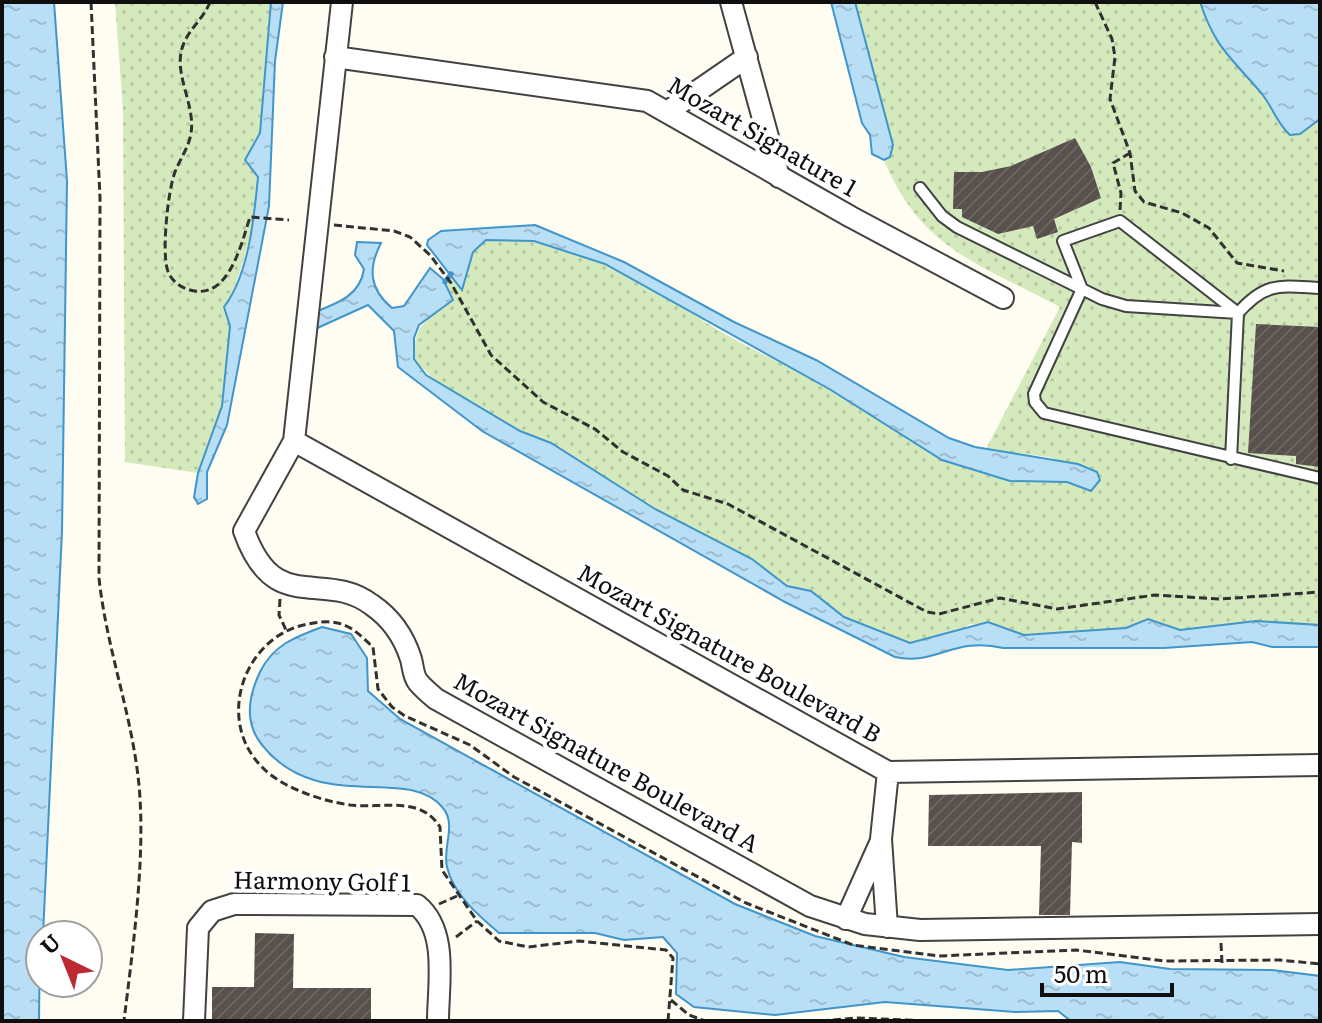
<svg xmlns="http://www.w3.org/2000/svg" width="1322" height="1023" font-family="Literata,serif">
<defs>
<pattern id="grass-dots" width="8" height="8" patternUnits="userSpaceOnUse" patternTransform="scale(2)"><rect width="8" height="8" fill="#d4e9bc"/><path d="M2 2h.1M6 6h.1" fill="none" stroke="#b5c7a0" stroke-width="1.8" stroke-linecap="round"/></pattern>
<pattern id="water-ripples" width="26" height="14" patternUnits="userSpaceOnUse" patternTransform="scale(2)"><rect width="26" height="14" fill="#b8dff5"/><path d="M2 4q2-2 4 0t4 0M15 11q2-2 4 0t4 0" fill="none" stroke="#9dbed1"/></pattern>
<pattern id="building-hatch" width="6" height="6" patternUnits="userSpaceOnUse" patternTransform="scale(2)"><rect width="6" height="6" fill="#58504c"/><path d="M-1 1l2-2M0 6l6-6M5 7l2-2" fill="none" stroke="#6b6561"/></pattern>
</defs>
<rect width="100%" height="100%" fill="#fffcf2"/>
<!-- grass -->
<path fill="url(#grass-dots)" d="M115,2h156l-11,131c-6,11 -14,23 -8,35 3,6 5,5 6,11 3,26 -19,108 -34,128l6,19 -8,80 -24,67 -73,-11 -2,-353z
M855,2h465v623l-64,-4 -76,9 -32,-11 -22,9 -102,7 -22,-9 -32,-2 -13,8 -47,11 -66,-26 -33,-26 -24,-5 -35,-27 -97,-50 -104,-66 -31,-12 -75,-41 -31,-30c0,-39 12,-37 39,-60l-7,-16 7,-7 10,12 10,-37 13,-11c76,-13 165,47 227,86 38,23 80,41 118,63 85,49 161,119 266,82l-49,-15 -62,-8 74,-142c-81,-44 -138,-56 -176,-147l6,-3 3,-13z"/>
<!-- water -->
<path fill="url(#water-ripples)" stroke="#4095ca" stroke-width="2" d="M2,2h52l13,179 -5,350 -19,404h-3l-1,86h-37z
M271,2h12l-8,59 -6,145 -42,219 -20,47v27l-9,5 -4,-7 4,-24 24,-67 8,-80 -6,-19c25,-33 30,-89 34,-130l-13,-17 15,-27z
M831,2h24l38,143 -3,12 -6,3 -12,-6 -2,-19 -8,-12z
M1200,2h120v117l-20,15 -10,1c-13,-12 -17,-27 -28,-41 -30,-36 -46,-44 -62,-92z
M535,225l89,37 110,60 82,38 133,78 26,9 103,17 19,8 3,8 -9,11 -24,-9 -57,-1 -68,-21 -111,-70 -226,-126 -71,-23 -48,-1 -13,12 -11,38 -35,-45 1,-5 13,-9z
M357,242l24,1c-13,25 -12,46 11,65l12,-2 26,-38 13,11 10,21 -34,25 -5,13v21l12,16 94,56 31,12 104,66 97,50 35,27 24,5 33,26 66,26 78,-21 36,13 102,-7 22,-9 32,11 76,-9 64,4v22h-48l-20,-5 -88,6h-161c-48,-12 -68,18 -108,9l-110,-55 -303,-171 -84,-64 -4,-36 -26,-26 -55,25 -3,-16c25,-10 50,-17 54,-45l-9,-14z
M322,627l29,7 16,24 1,33 32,28 335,185 80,32 89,21 104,13 112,-8 50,7 102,1 48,6v45h-249l-13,-10 -43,1 -130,-10 -110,13 -81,-8 -18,-13 1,-41 -14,-16 -39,3 -29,-7h-96c-20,-17 -46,-39 -52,-66 -5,-19 10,-42 -4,-59 -35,-44 -124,8 -181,-63 -18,-22 -14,-48 -2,-73 13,-27 35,-35 62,-45z"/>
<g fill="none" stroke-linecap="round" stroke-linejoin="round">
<!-- stream -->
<path stroke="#4095ca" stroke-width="5" d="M445,282l6,-8"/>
</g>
<!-- building -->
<path fill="url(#building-hatch)" d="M1075,138l16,29 10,31 -47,21 4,13 -21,7 -4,-13 -35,8 -36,-17v-8h-9l1,-37h28l29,-6z
M1256,324l64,3v140l-24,-3v-8l-48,-3z
M1082,792v51l-10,-1 -2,73h-31l2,-69h-113l1,-51z
M255,933l39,1 -1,54h78v33h-159v-34h42z"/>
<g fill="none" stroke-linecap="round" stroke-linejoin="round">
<!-- service casing -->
<g stroke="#424242" stroke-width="14">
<path id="service" d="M920,188l22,28 15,11 145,72 24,7 112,7
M1238,313l-118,-92 -57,20 19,48 -48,105 1,8 9,11 276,65
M1231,459l7,-146c28,-32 43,-27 82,-25"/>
</g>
<!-- minor casing -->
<g stroke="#424242" stroke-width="24">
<path id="minor" d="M342,2l-48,439 -50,90c31,87 79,37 128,74 19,13 32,32 39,54 2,7 2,17 7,23 5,6 12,12 18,17l374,207 55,18 55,6 400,-6
M731,2l48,175
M335,57l312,44 204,116 152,81
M667,112l80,-55
M294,441l594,331 432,-7
M846,919l34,-76
M887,927l-6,-88 7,-67
M194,1021l4,-93 14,-17 22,-7 183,1c32,26 21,79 21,116"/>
</g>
<!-- path -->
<path stroke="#313131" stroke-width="3" stroke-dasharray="8 4" stroke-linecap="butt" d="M91,2l9,196 -1,380c7,67 31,131 39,198 9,74 -5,170 -14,245
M210,2c-6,16 -20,26 -26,41 -13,28 12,61 7,90 -2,14 -11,26 -16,39 -7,18 -13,77 -8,96 2,10 11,18 20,21 41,15 54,-44 63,-72l39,3
M1095,2l17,37 3,18 -5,42 20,54 5,38 9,11 38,11 27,15 28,35 47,8
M1120,210l1,-17 -8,-30 17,-10
M334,225l60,6 16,6 20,18 21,28 40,72 52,47 52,27 28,23 45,24 15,14 45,14 199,108 12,2 61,-16 57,11 98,-14 65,4 100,-7
M280,599l-1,16 7,15
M439,904l18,-8
M456,937l21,-16
M1221,943l1,20
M671,1000l18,15 16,6
M668,1021l5,-63 -7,-8 -87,-9 -51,6 -29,-6 -22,-20 -35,-51 -2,-43c-20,-32 -58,-18 -90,-22 -28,-4 -68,-17 -88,-38 -48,-48 -17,-132 46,-143 11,-2 25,-4 36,1 11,4 20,14 29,22l5,42 14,18 13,9 65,29 44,32 232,126 107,42 86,11 137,-6 89,11 115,-1 40,4
M821,1021l36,-3 75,3"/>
<!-- service -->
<use href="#service" stroke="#fff" stroke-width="10"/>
<!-- minor -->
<use href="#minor" stroke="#fff" stroke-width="20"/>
</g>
<g text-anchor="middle" stroke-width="8" stroke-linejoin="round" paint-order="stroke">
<!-- street labels -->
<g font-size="24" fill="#0f0f0f" stroke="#fff">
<text transform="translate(762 137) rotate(30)" y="8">Mozart Signature 1</text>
<text transform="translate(729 654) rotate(29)" y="8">Mozart Signature Boulevard B</text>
<text transform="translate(606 763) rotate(29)" y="8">Mozart Signature Boulevard A</text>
<text transform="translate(322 882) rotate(1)" y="8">Harmony Golf 1</text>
</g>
</g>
<!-- border -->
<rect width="1322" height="1023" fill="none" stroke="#0f0f0f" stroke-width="8"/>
<!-- north arrow -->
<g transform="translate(64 959) rotate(317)"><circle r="38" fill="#ffffff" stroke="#9f9f9f" stroke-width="2"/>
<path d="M0-6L14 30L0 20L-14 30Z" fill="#bd2a32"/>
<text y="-12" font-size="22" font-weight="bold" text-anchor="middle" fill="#0f0f0f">U</text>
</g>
<!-- scale -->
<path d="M1042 983v12h130v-12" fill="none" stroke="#0f0f0f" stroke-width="4"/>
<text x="1054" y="983" font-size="24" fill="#0f0f0f" stroke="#ffffff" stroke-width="6" paint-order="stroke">50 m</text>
</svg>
